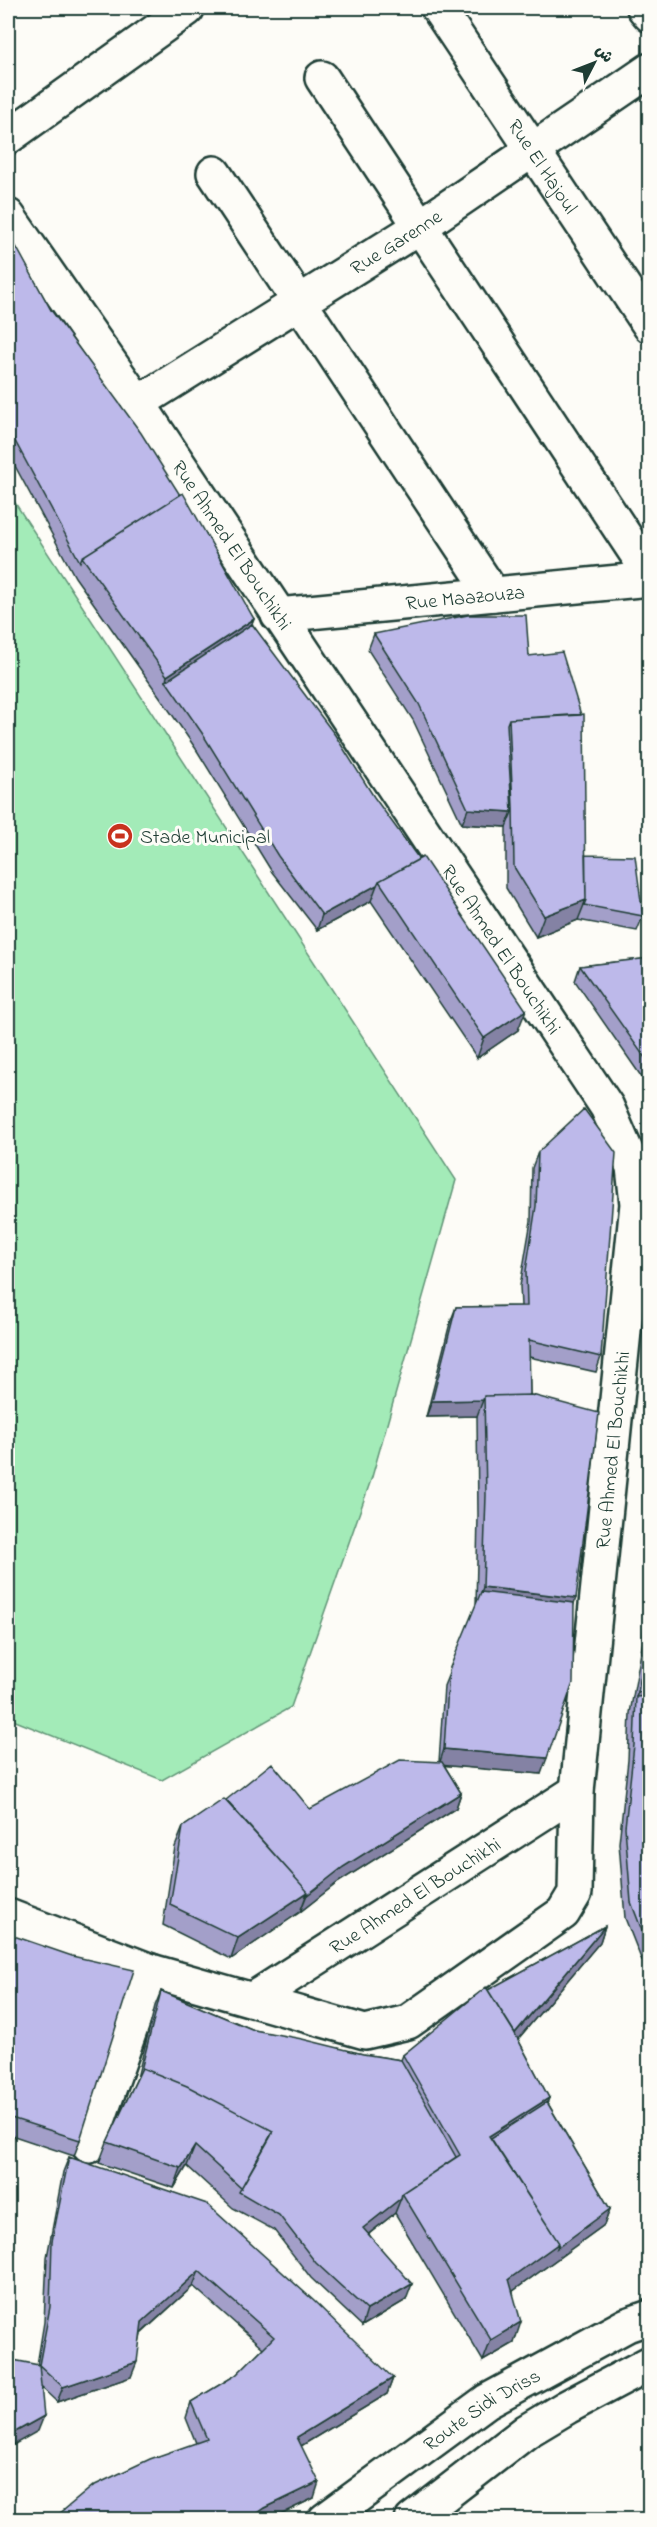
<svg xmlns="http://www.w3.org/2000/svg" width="657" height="2527" font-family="'Indie Flower','Playpen Sans Arabic',sans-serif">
<rect width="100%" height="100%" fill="#fdfcf7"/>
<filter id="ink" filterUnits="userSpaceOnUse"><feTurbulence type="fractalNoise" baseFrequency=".0167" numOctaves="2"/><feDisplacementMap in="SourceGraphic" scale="12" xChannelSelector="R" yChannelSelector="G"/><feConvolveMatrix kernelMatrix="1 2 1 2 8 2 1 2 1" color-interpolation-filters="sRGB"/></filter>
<g filter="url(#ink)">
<!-- green -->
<path fill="#a3ebb8" stroke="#619476" stroke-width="1.5" d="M8,492l448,688 -84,297 -81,230 -129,73 -154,-62z"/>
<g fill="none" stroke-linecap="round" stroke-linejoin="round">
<!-- minor casing -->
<g stroke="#1f3d34" stroke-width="38">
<g id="minor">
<path id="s1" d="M438,8l212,318"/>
<path d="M644,8l6,7"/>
<path d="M322,78l328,496"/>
<path d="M8,137l179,-128"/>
<path d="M214,173l279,421"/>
<path id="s2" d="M8,216l130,187 469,704 26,60 4,37 -60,587 -2,102 -12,20 -155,109 -43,10 -214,-61 -143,-55"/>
<path id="s3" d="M138,403l283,-177 229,-156"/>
<path id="s4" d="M278,615l372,-36"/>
<path id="s5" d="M253,1999l324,-208"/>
<path d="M89,2146l62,-175"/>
<path id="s6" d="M325,2520l162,-119 140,-76 23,-8"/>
<path d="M412,2520l115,-89 40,-24 83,-44"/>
</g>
</g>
<!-- minor -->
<use href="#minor" stroke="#fdfcf7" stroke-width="33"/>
</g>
<!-- wall -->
<path fill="#a39fc9" stroke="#1f3d34" stroke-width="1.5" d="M8,233l43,77 203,309 -2,5 266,406 -41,28 -106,-157 -54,29 -45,-58 -76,-123 -36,-52 -85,-120 -67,-124z
M374,634l155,22 56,199 58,61 -6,15 -59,-11 -42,17 -30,-49v-61l-44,-3 -49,-104 -45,-70z
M650,958v131l-75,-108 5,-15z
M538,1152l63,205 -5,15 -67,-15 1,38 44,208 -33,171 -97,-9 17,28 -5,15 -119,75 -37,29 -69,47 -68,-34 12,-78 8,-20 43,-27 84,9 129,-47 5,-76 32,-80 2,-90 -1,-100 -51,1 24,-94 6,-16 65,-1 -1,-20 11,-65 1,-53z
M650,1514v448l-8,-1 -17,-43 -6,-75 9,-83 2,-47 13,-72z
M605,1926l-5,16 -82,97 31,59 -2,4 63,107 -6,16 -91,66 1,52 -31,18 -88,-148 -26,21 37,66 -44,26 -51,-48 -37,-48 -41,-22 -46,-42 -13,22 -75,-25 8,-21 30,-64 18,-72 6,-15 93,39 109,24 38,6 2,-5 85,-65z
M8,1934l72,206 -6,16 -66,-22z
M69,2157l324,221 -6,16 -86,52 13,52 -46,22h-216l144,-77 -10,-25 5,-16 45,-27 27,-27 -70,-62 -52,48 -10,43 -74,25 -15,-14 -4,43 -1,-66 7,-43 3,-65 16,-85z"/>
<!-- shaded-wall -->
<path fill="#8482a4" stroke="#1f3d34" stroke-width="1.5" d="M254,619l-8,20 -80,42 1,-5z
M468,809l44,3 -6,15 -44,-3z
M377,885l-6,16 -54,29 5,-15z
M586,900l-8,20 -42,17 8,-21z
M526,1010l-8,20 -41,28 7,-20z
M483,1400l-6,16 -51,1 6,-16z
M483,1587l93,11 -7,20 -93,-11z
M650,1691v20l-14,-14 2,-5z
M444,1749l103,9 -6,16 -102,-9z
M461,1793l-5,15 -119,75 -37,29 6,-16 37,-29z
M308,1892l-8,20 -69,47 7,-21z
M605,1926l-5,16 -93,110 5,-15z
M648,1946h2v16l-8,-1z
M549,2098l-7,20 -49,31 -4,-13z
M195,2146l-8,20 -13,22 7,-20z
M401,2198l-6,15 -38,30 6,-15z
M610,2209l-6,16 -102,74 7,-20 50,-36z
M199,2271l-6,15 -56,51 5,-15z
M412,2284l-6,16 -44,26 5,-16z
M521,2322l-7,21 -31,18 8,-21z
M137,2362l-6,15 -74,25 6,-15z
M393,2378l-6,16 -96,58 6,-15z
M44,2416l-6,15 -30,17v-12z
M319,2482l-5,16 -46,22h-20l17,-12z"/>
<!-- building -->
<path fill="#bdb9ea" stroke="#1f3d34" stroke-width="1.5" d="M8,233l9,15 34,62 90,123 39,62 -98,62 -2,5 -72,-134z
M183,493l71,126 -87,57 -85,-119z
M468,615h58l3,41 33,-4 19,63 -72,4 -2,5 5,88 -44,-3 -49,-105 -45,-70z
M252,624l83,111 39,62 45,62 -40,22 -2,4 -55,30 -44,-59 -76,-123 -36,-52z
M584,714l2,186 -42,16 -30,-49 -1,-60 -4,-88z
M585,855l50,1 8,60 -59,-11 2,-5z
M423,857l103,153 -42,28 -105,-157z
M650,958v107l-70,-99z
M584,1109l32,44 -15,204 -72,-17 1,55 -46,1 -1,4 -51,1 24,-94 71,-1 -1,-35 10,-65 2,-54z
M532,1395l67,18 -23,185 -93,-11 3,-92 -2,-99z
M481,1592l93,11 -1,80 -26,75 -103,-9 5,-79z
M650,1626v65l-12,1z
M650,1696v250h-2l-17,-44 -6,-75 9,-82 2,-48z
M400,1760l42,2 19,31 -118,74 -37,29 2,-4 -82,-92 46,-37 38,46z
M224,1799l84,93 -70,46 -68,-33 13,-78z
M605,1926l-90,107 -27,-43z
M8,1934l64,22 62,14 -54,170 -72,-23z
M486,1987l28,45 35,66 -60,38 70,107 -50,36 12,43 -30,18 -89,-147 58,-38 -57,-100z
M161,1991l93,39 48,9 61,15 38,6 55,97 -54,36 -1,5 -38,30 49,56 -45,26 -51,-47 -37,-48 -40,-23 32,-56 2,-5 -86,-45 -45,-18 -1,2z
M142,2068l45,18 86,45 -32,57 -46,-42 -14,22 -74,-26z
M547,2102l63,107 -53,39 2,-5 -68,-105z
M69,2157l138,47 107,97 79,77 -96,59 22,45 -54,26 -17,12h-196l41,-34 57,-27 57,-20 -16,-37 45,-27 38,-38 -75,-66 -57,51 -5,40 -74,25 -24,-22 5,51 -36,20v-77l31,6 11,-58 2,-66z"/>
</g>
<!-- icons -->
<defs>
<g id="stadium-disc" transform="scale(1.35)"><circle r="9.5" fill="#c8321e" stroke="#fdfcf7"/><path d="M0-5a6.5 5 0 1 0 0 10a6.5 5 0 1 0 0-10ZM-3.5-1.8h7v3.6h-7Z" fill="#fff"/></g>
</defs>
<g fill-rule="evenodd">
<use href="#stadium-disc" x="120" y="836"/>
</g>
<g text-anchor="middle" stroke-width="6" stroke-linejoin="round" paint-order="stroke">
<!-- street labels -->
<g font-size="20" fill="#1f3d34" stroke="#fdfcf7">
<text dy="7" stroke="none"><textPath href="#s1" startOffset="190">Rue El Hajoul</textPath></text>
<text dy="7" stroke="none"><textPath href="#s3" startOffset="304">Rue Garenne</textPath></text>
<text dy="7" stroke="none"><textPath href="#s2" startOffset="398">Rue Ahmed El Bouchikhi</textPath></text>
<text dy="7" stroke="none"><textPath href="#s4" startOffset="188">Rue Maazouza</textPath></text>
<text dy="7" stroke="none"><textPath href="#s2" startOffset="884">Rue Ahmed El Bouchikhi</textPath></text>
<text transform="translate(612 1450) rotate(-84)" y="7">Rue Ahmed El Bouchikhi</text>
<text dy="7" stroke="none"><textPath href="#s5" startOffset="192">Rue Ahmed El Bouchikhi</textPath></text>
<text dy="7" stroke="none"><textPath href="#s6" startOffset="192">Route Sidi Driss</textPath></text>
</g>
<!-- poi labels -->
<g font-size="20" fill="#1f3d34" stroke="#fdfcf7" text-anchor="start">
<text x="140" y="843">Stade Municipal</text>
</g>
</g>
<!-- margin -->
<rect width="657" height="2527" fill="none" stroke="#fdfcf7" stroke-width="30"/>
<rect x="15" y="15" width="627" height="2497" fill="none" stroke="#1f3d34" stroke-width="2" filter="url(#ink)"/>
<!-- north arrow -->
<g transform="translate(594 63) rotate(48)" stroke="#fdfcf7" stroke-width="4.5" paint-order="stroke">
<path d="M0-4.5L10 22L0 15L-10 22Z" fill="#1f3d34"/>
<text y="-9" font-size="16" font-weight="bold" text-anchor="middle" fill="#1f3d34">ش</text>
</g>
</svg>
